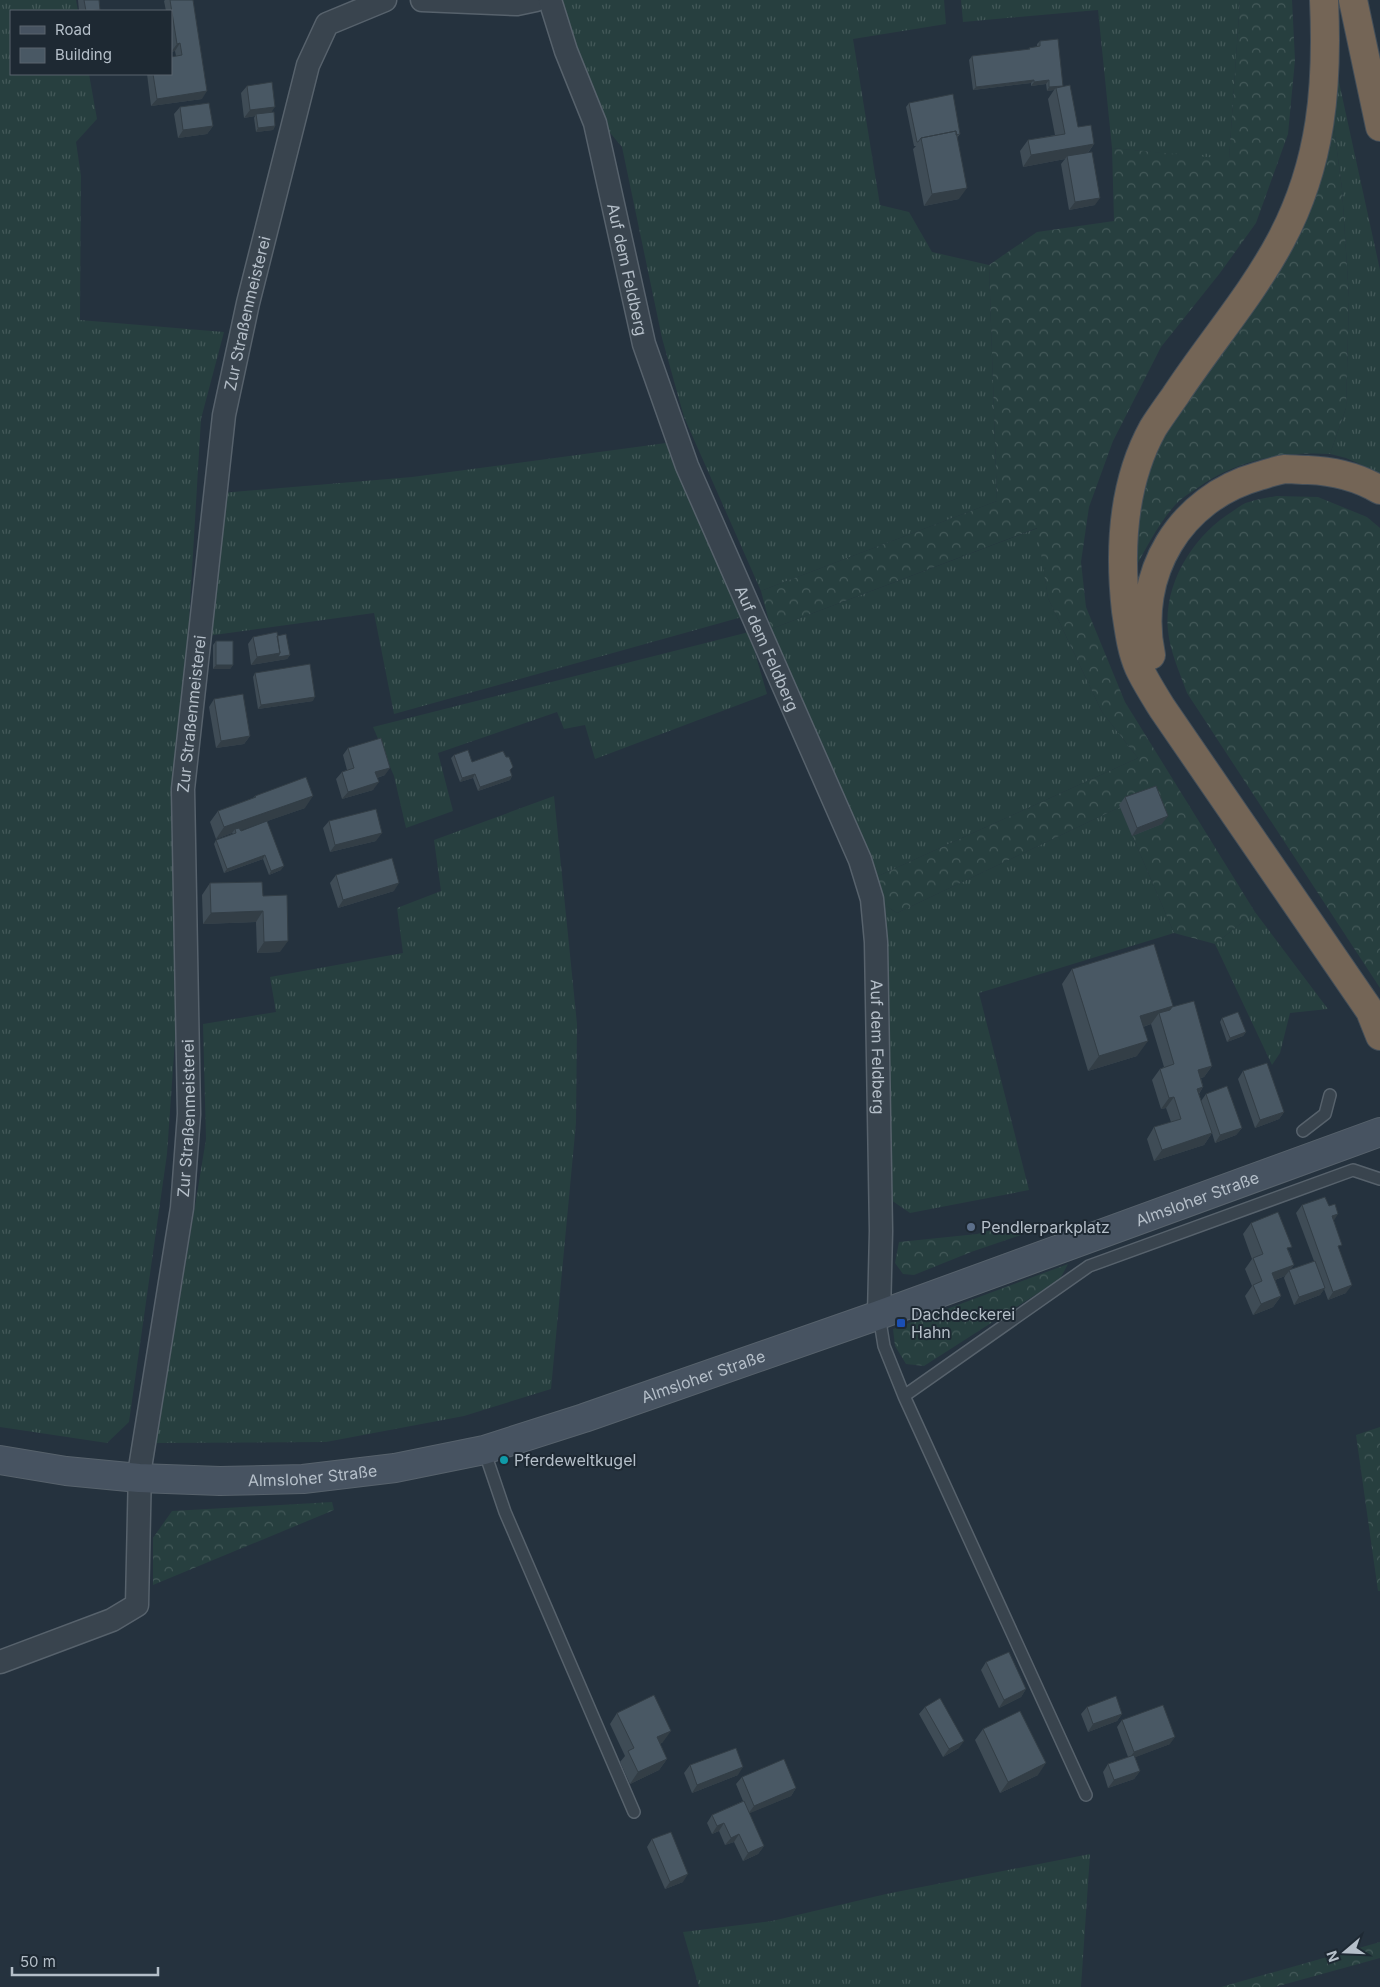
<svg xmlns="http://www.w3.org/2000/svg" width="1380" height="1987" font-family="Inter,sans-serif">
<defs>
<pattern id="grass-tufts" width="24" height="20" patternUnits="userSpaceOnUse" patternTransform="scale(1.25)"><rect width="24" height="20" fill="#273f3f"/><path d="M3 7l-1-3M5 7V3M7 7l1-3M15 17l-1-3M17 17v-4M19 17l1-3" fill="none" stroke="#445959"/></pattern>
<pattern id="forest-crowns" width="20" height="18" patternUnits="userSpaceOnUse" patternTransform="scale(1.25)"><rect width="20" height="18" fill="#273f3f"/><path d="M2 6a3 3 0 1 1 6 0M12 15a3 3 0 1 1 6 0" fill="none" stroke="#445959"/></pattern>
</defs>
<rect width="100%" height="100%" fill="#25323e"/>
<!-- grass -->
<path fill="url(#grass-tufts)" d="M0,0h76l2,11h-67v63h78l8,45 -21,23 5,34 -1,144 144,12 -23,87 -25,421 5,114 -14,200 -38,268 -22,21 -107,-16z
M562,0h382l2,24 -93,15 27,166 29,7 23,40 57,13 8,236 -236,90 -77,-174 -22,-79 -40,-191 -22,-26 -41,-117z
M961,0h279l-11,160 -117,-12 -14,-138 -135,12z
M1337,73l43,197v203l-34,-15 -16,-4 16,-46 3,-110 -7,-109 -9,-69z
M666,443l76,174 -348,97 -20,-101 -167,23 14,-143 191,-16z
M1038,528l10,70 54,114 36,46 -262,119 -10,-33 -75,-160 -20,-55z
M749,632l18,62 -172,65 -10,-34 -21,4 -7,-17 -119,41 15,58 -47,17 -12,-52 -21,-49z
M554,796l23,228 -1,99 -25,266 -87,27 -138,26 -170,1 50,-304 -3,-115 73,-12 -6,-35 133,-24 -6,-45 44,-17 -7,-51z
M1120,807l54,126 -195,60 50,197 -119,23 -19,-13 -11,-298 17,11z
M1255,912l73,97 -38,4 -10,40 -8,12 -57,-121z
M1090,1854l-9,133h-382l-16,-55 89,-11 114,-27z"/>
<!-- forest -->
<path fill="url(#forest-crowns)" d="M1240,0h52l3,60 -7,74 -32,89 -36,50 -59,74 -48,94 -24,66 -8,55 5,45 39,95 130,210 -40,32 -41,-11 -54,-126 -223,106 -17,-11 -4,-25 262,-119 -36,-46 -54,-114 -11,-70 -266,101 -10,-38 236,-90 -8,-236 48,-33 77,-11 -2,-73 117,11z
M1333,120l9,69 7,109 -3,110 -16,46c-48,-3 -95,6 -134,35 -6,4 -13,8 -19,14 -18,19 -30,44 -43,67l10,-90 18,-53z
M1276,496l42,1 49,20 13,11v460l-193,-295c-7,-20 -17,-41 -19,-62 -5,-48 26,-96 65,-120 5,-3 10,-8 16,-9 9,-3 18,-4 27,-6z
M1025,1221l2,12 -56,19 -57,23 -11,-1 -8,-11 4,-21 78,-8z
M1068,1264l-8,15 -136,87 -18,-2 -11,-18 -2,-17z
M1380,1427v164h-2l-22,-156z
M332,1502l2,8 -181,75v-47l19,-27z
M1380,1942v16l-105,29h-54z"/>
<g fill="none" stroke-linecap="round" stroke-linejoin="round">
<!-- lane casing -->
<g stroke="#57626c" stroke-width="14">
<path id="lane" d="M1303,1131l22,-17 5,-19
M879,1315l5,31 20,50 182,399
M904,1396l185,-130 264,-96 27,9
M484,1450l21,62 129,300"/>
</g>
<!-- street casing -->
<g stroke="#57626c" stroke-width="25">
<g id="street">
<path d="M422,0l95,4 19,-4"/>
<path id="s1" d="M550,0l16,51 29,72 49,221 43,122 173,394 12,39 4,43 5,289 -2,84"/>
<path id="s2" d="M0,1662l112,-42 25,-15 3,-137 42,-260 7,-94 -6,-325 41,-374 24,-112 60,-238 19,-41 58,-24"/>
</g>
</g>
<!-- secondary casing -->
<g stroke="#57626c" stroke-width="30">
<g id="secondary">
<path id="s3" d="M0,1460l66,11 73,7 81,3 83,-2 92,-11 89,-18 100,-32 295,-103 501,-183"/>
</g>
</g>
<!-- highway casing -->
<g stroke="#444f59" stroke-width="30">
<path id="highway" d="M1324,0c4,85 -2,163 -43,240 -29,55 -72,104 -106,156 -7,10 -15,21 -22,32 -31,56 -34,121 -27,183 3,19 5,39 13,57 6,13 15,27 23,40l208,303 10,25
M1353,0l27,127
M1151,655c-17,-81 29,-157 108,-179 8,-2 17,-6 26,-7 7,0 15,1 23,1 25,1 50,7 72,20"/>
</g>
<!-- lane -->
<use href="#lane" stroke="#39444e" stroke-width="11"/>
<!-- street -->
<use href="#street" stroke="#39444e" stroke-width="22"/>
<!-- secondary -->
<use href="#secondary" stroke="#475361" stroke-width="28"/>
<!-- highway -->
<use href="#highway" stroke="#746556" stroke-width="28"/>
</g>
<!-- wall -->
<path fill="#3f4c56" d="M78,0h21l1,10 -1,1h-20z
M165,0h28l9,99 -51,7 -4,-32h24l5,-18 -1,-5 -4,1v-41h-5l-2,-10z
M1040,41l23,45v1l15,40 16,17 -6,9 7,52 -26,5 -8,-46 4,-5 -42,8 -3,-16 8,-11 27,-5 -7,-36 6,-9 -7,1 -1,-7 -15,2v-3l-58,7 -4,-30 3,-4 56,-6 1,-2 8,-1v-3z
M247,86l25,26 3,14 -2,4 -17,2 -2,-14 1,-2 -11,2 -3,-25z
M909,103l51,31 -3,4 2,61 -35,7 -11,-57 3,-3h-2l-8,-39z
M180,107l33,19 -6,8 -29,4 -4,-24z
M277,636l13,19 -3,4 -36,6 -3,-21 5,-7z
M216,641l17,24 -3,4h-17v-24z
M255,673l58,28 -55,8 -5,-32z
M214,699l36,37 -6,8 -28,4 -7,-41z
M348,748l37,27 -8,3 -4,12 -31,9 -6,-20 6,-7 5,-2 -4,-15z
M454,755l18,7 38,9 2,5 -2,4 -32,11 -5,-13 -13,4 -9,-24z
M255,796l50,12 -64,22 40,40 -12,5 -6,-16 -39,14 -10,-29 2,-4 17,-6 -1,-1 -16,6 -6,-17 8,-11 35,-13z
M1125,797l37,27 -30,12 -13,-31z
M329,821l47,20 -46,11 -7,-24z
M336,875l58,16 -56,17 -8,-25z
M210,883l53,13 17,56 -23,1 -1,-31 -53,2 -1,-29z
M1072,969l101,37 39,60 -8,11 -3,1 2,9 -4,7 2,7 5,-7 36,34 -6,7 -21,8 -3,-10 -8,12 -50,16 -7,-22 7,-12 17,-5 -5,-14 -5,1 -9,-29 8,-11 4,-2 -13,-43 -8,3 -6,29 -49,15 -26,-87z
M1222,1018l24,14 -3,4 -16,6 -7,-20z
M1243,1071l41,41 -5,7 -24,9 -17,-49z
M1302,1205l32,16 12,72 -18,7 -4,-11 -4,6 -26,10 -10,-27 1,-2 -10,4 6,16 -8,11 -20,8 -8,-19 7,-10 -7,-17 7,-10 -9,-25 8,-11 38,28 5,14 -4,5 24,-9 -18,-48z
M986,1662l40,27 -5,8 -22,11 -18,-38z
M925,1707l34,41 -16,9 -24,-43z
M1087,1707l35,7 -5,7 -29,11 -7,-18z
M617,1713l46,29 -3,2 7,15 -8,11 -29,14 -10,-22 5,-6 -15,-32z
M1122,1720l48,24 -35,13 5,14 -6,8 -26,9 -5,-16 5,-8 20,-7 -11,-30z
M983,1729l55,46 -38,18 -25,-53z
M690,1765l48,10 -46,18 -8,-20z
M742,1777l54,11 -5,8 -42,17 15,33 -6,8 -15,7 -9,-19 -9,3 -6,-14 -7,3 -5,-11 5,-8 31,-14 -7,-17z
M652,1839l31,43 -18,7 -18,-42z"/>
<!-- shaded-wall -->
<path fill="#333e46" d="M180,43l-5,8 -4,1 6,-8z
M1034,80l-3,3 -58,7 3,-3z
M1049,80l-3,4 -15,2 3,-4z
M1063,86l-2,4 -5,-2 -2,2 -7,1 2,-4z
M207,91l-5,8 -51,7 6,-7z
M275,107l-5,7h-14l-1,2 -11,2 6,-8z
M213,126l-6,8 -29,4 5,-8z
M275,126l-2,4 -17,2 2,-4z
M1094,144l-8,11 -19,1 -2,3 -42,8 8,-12z
M967,188l-8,11 -35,7 8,-12z
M1100,198l-5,7 -26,5 6,-8z
M280,653l10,2 -3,4 -36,6 6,-8z
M216,665h17l-3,4h-17z
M315,697l-2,4 -55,8 3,-4z
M250,736l-6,8 -28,4 5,-7z
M390,768l-5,7 -15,5 5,-8z
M475,774l-2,4 -13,4 2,-4z
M512,776l-2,4 -32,11 2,-4z
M379,782l-6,8 -31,9 6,-7z
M313,796l-8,12 -69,24 -1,-3 -3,4 -16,6 8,-12z
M1168,816l-6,8 -30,12 5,-8z
M382,833l-6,8 -46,11 5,-7z
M265,855l-2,4 -39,14 3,-4z
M284,866l-3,4 -12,5 2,-4z
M399,883l-5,8 -56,17 5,-8z
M263,911l-7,11 -53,2 8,-11z
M288,941l-8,11 -23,1 7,-11z
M1173,1006l-11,15 -3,-8 -8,11 -22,7 11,-15z
M1246,1032l-3,4 -16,6 3,-4z
M1148,1041l-11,15 -49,15 11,-15z
M1212,1066l-8,11 -14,4 8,-11z
M1203,1087l-8,12 2,-10z
M1174,1097l-8,11 -5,1 8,-11z
M1284,1112l-5,7 -24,9 5,-8z
M1242,1128l-6,7 -21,8 5,-8z
M1212,1133l-8,12 -50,16 8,-11z
M1338,1214l-5,8 -1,-6z
M1294,1265l-9,11 -21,8 8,-11z
M1352,1285l-6,8 -18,7 5,-8z
M1325,1288l-5,7 -26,10 5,-8z
M1281,1296l-8,11 -20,8 8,-11z
M1026,1689l-5,8 -22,11 5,-8z
M1122,1714l-5,7 -29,11 5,-8z
M671,1731l-8,11 -14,7 8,-12z
M1175,1737l-5,7 -42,16 6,-8z
M964,1741l-5,7 -16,9 6,-8z
M667,1759l-8,11 -29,14 8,-12z
M1046,1763l-8,12 -38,18 8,-11z
M743,1767l-5,8 -46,18 5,-8z
M1140,1771l-6,8 -26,9 6,-8z
M796,1788l-5,8 -43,18 6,-8z
M724,1823l-5,8 -7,3 5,-8z
M739,1834l-5,8 -9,3 6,-7z
M764,1846l-6,8 -15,7 5,-8z
M688,1874l-5,8 -18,7 5,-7z"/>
<!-- building -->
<path fill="#495864" stroke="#333e46" d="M84,0h15l1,10 -14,1z
M170,0h23l14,91 -50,8 -4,-25h18v-17l11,-2 -2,-12 -3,1z
M1058,39l5,47 -14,1v-7l-15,2v-2l-58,7 -4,-31 58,-7 -1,-1 11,-2v-5z
M272,82l3,25 -25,3 -3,-24z
M1070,85l8,42 13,-2 3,19 -63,11 -3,-15 37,-6 -9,-46z
M953,94l7,40 -4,1v-4l-35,7 -3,4h-1l-8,-39z
M209,103l4,23 -30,4 -3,-23z
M274,112l1,14 -17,2 -2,-14z
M956,131l11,57 -35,6 -11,-56z
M1092,152l8,46 -25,4 -8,-46z
M277,632l3,21 -23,4 -4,-20z
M286,634l4,21 -12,2 2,-4 -3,-17z
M216,641h17v24h-17z
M310,664l5,33 -54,8 -6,-32z
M243,694l7,42 -29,5 -7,-42z
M381,738l9,30 -15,4 4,10 -31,10 -6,-20 12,-4 -6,-20z
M468,750l4,12 31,-11 3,6h3l4,10 -3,3 2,6 -32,11 -5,-13 -13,4 -8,-23z
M306,777l7,19 -89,31 -6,-16 38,-14 -1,-1z
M1156,786l12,30 -31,12 -12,-31z
M376,809l6,24 -47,12 -6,-24z
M267,821l17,45 -13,5 -6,-16 -38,14 -11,-29 20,-7 -1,-4 4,-1 2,3z
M392,858l7,25 -56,17 -7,-25z
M262,882l1,14 24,-1 1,46 -24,1 -1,-31 -52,2 -1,-30z
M1154,944l19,62 -33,10 8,25 -49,15 -27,-87z
M1194,1001l18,65 -14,4 5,17 -6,2 15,44 -50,17 -8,-23 27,-8 -7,-22 -5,1 -9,-29 14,-5 -15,-51 11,-3 2,-3z
M1238,1012l8,20 -16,6 -8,-20z
M1267,1063l17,49 -24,8 -17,-49z
M1227,1086l15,42 -22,7 -14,-41z
M1325,1197l4,9 6,-2 3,10 -6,2 10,29 -4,1 14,39 -19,7 -31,-87z
M1278,1212l14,35 -5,1 7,17 -22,8 9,23 -20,8 -8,-19 9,-4 -9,-23 10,-4 -12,-31z
M1315,1261l10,27 -26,9 -10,-27z
M1009,1652l17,37 -22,11 -18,-38z
M654,1695l17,36 -14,6 10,22 -29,13 -10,-21 6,-3 -17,-35z
M1116,1696l6,18 -29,10 -6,-17z
M940,1698l24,43 -15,8 -24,-42z
M1163,1705l12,32 -41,15 -12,-32z
M1020,1711l26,52 -38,19 -25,-53z
M736,1748l7,19 -46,18 -7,-20z
M1134,1755l6,16 -26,9 -6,-16z
M784,1759l12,29 -42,18 -12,-29z
M744,1801l20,45 -16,7 -9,-19 -8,4 -7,-15 -7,3 -5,-11z
M671,1832l17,42 -18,8 -18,-43z"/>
<!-- markers -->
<circle fill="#5c6f8a" stroke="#1e2933" stroke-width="2" cx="971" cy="1227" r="5"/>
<rect fill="#1a4fb4" stroke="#1e2933" stroke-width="2" x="896" y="1318" width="10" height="10" rx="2.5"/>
<circle fill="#0f9aa8" stroke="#1e2933" stroke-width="2" cx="504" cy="1460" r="5"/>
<g text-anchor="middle" stroke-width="4" stroke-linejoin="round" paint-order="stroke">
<!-- street labels -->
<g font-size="16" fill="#b5bfc9" stroke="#1e2933">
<text dy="6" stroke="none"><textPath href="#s1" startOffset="281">Auf dem Feldberg</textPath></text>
<text dy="6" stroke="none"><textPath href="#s2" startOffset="1449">Zur Straßenmeisterei</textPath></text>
<text dy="6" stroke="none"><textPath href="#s1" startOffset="686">Auf dem Feldberg</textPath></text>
<text dy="6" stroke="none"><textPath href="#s2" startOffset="1044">Zur Straßenmeisterei</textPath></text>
<text dy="6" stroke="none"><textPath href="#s1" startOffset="1106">Auf dem Feldberg</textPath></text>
<text dy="6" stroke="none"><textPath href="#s2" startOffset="639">Zur Straßenmeisterei</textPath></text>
<text dy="6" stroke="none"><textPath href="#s3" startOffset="1244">Almsloher Straße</textPath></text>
<text dy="6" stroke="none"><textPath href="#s3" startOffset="719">Almsloher Straße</textPath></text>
<text dy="6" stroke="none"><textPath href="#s3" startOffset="314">Almsloher Straße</textPath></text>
</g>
<!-- poi labels -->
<g font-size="16" fill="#b5bfc9" stroke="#1e2933" text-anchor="start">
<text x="981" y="1233">Pendlerparkplatz</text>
<text x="911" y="1320">Dachdeckerei<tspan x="911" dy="18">Hahn</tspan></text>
<text x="514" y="1466">Pferdeweltkugel</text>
</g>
</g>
<!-- legend -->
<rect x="10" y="10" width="162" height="65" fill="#1e2933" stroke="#5a656f"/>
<rect x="20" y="26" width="25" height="8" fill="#475361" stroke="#5a656f"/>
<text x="55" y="35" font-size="15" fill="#b5bfc9">Road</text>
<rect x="20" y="48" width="25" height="15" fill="#495864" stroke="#5a656f"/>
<text x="55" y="60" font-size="15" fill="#b5bfc9">Building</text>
<!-- north arrow -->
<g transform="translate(1345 1952) rotate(251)" stroke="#1e2933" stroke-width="4" paint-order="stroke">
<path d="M0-4L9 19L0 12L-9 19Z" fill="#b5bfc9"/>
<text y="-8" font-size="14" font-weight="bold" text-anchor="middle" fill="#b5bfc9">N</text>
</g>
<!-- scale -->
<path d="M12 1967v8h146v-8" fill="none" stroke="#b5bfc9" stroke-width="2.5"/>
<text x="20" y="1967" font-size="15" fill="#b5bfc9" stroke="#1e2933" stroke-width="4" paint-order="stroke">50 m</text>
</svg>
